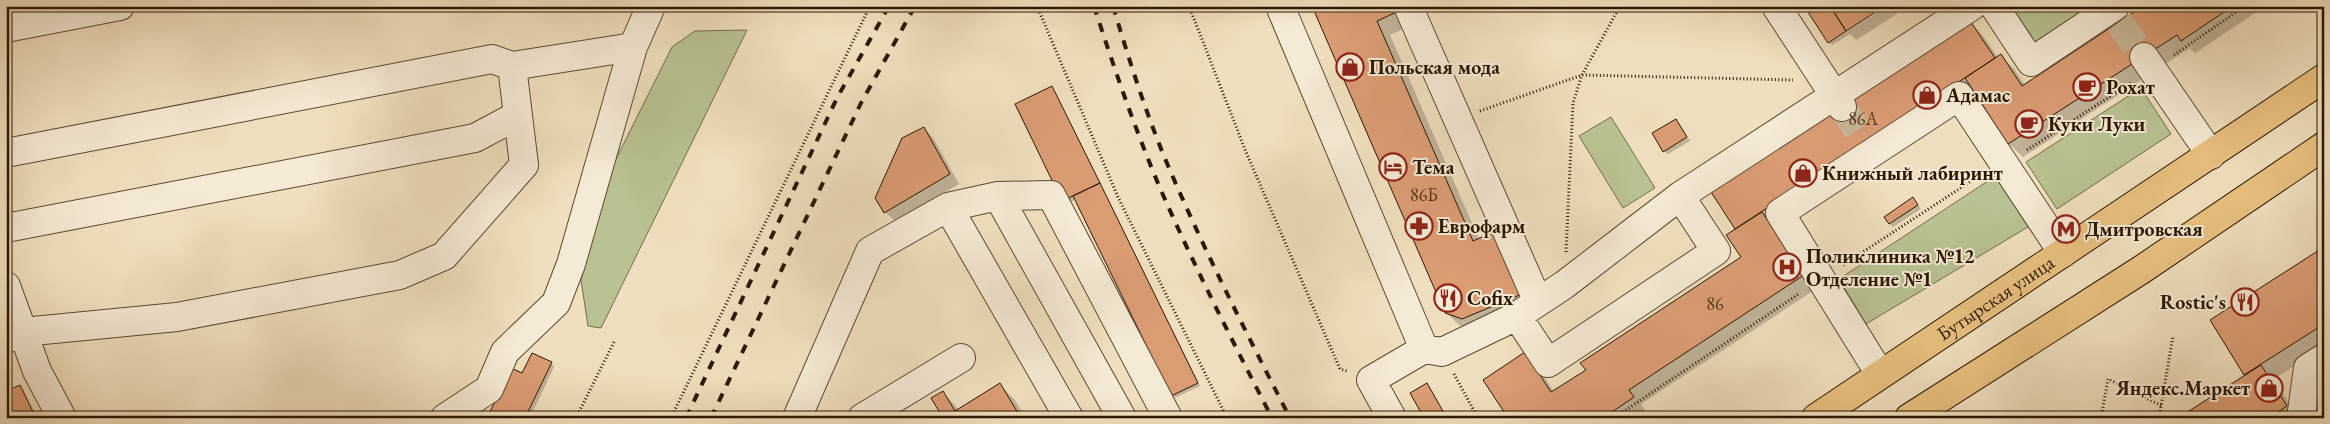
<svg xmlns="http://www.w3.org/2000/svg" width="2330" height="424" font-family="'EB Garamond',serif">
<rect width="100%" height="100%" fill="#f0dfbe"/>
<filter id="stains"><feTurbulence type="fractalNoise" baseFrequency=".004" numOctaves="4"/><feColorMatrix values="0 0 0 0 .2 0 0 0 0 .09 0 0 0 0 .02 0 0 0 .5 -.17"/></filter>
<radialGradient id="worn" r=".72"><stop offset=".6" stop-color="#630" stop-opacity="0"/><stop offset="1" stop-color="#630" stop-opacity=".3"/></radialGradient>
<!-- green -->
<path fill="#b9c292" stroke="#726d4a" d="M2008,6h83l-57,38z
M747,30l-146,298 -13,-2 -7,-46 23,-97 68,-136 23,-16z
M2141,88l30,46 -114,75 -31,-47z
M1611,117l44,71 -32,20 -44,-72z
M2000,173l33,51 -167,100 -27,-45z"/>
<!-- shadow -->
<path fill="#0003" d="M1313,6h93l8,18 -24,11 89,204 56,69 -58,25 -17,-7 -14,-14z
M1888,6h3l6,8 -41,26 -6,-6 -18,11 -3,-3z
M2145,6h121l-71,47 -5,-5 -167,109 -14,-13 -33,-51 -201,133 41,63 -175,115 5,7 -10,7h-127l29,-51 16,25 33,-22 155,-113 -5,-28 -24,-36 257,-170 14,14 14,21 3,-2 13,13 11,16z
M1052,88l148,298 -25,12 -99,-199 -9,5z
M1676,120l14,21 -22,13 -4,-3z
M924,128l9,10 26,46 -64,37 -10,-9z
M1913,199l8,10 -28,18 -3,-3z
M2324,249v98l-50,32 24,39h-118l66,-43 -35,-54z
M551,363l3,4 -24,51h-42l35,-44z
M1000,385l14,14 12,19h-81l-2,-26 16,18z
M19,386l4,3 14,29h-26z"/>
<!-- building -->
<path fill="#db9c74" stroke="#2b1801" d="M1312,6h87l2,4 -24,11 96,220 22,-10 27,63 -60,25 -17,-6z
M1804,6h26l16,25 -18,12z
M1830,6h55l-39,25z
M2143,6h90l-52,35 -4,-6 -169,109 -43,-66 36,-24 21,32z
M1971,22l24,36 -260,171 -24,-37z
M1052,86l48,97 -38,18 -47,-97z
M1676,119l11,18 -24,15 -11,-19z
M924,127l26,47 -66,39 -9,-15 27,-60z
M1100,183l98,200 -27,13 -98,-200z
M1913,197l5,8 -29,19 -5,-7z
M1762,212l42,63 -175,115 5,7 -31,21h-95l-25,-38 42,-28 26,40 35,-22 -6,-7 161,-106 -15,-22z
M2324,247v77l-80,51 -34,-55z
M532,353l20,9 -27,56h-38l24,-50 11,5z
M2261,365l26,41 -18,12h-91z
M1000,383l21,35h-78l-12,-20 12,-7 12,20z
M1427,383l17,30 2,5h-22l-14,-25z
M20,385l16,33h-26l-4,-7v-20z"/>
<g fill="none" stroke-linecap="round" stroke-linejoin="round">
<!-- minor-tunnel -->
<path stroke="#c9b798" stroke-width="28" stroke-dasharray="28 14" stroke-linecap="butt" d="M2119,22l25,35
M1842,107l24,36"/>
<!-- minor casing -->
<g stroke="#5c4a30" stroke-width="30">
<path id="minor" d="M1280,6l144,343
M1408,6l130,296
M1776,6l66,101
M1994,6l37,56 84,-56
M6,28l114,-22
M2144,57l67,98
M6,153l486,-94 20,7
M998,196l53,-1 117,223
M948,207l121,211
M6,228l469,-90 43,-23
M6,286l31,85 25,47
M1517,316l31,47 168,-112 -36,-55 292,-190
M6,339l17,-7 154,-15 223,-42 44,-19 80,-91 -12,-99 121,-19
M1880,374l-100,-161 179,-117 104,157
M445,418l44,-29 16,-37 51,-49 15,-39 62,-217 18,-41
M797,418l73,-167 78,-44 50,-11 124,222
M862,418l99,-60
M1392,418l-21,-38 53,-31 18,3 75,-36 47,-31 116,-89
M2301,418l7,-50 16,-10"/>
</g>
<!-- major casing -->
<g stroke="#2b1801" stroke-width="30">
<g id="major">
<path id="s1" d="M1816,418l508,-340"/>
<path d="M1909,418l232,-148 183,-124"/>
</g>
</g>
<!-- path -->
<path stroke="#2b1801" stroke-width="3" stroke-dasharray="1 2.5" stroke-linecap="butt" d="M1037,6l81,191 109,221
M1189,6l57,146 94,217 7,2
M2174,55l71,-49
M1480,111l102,-36 211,5
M2027,150l104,-67
M1566,252l7,-149 9,-28 38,-69
M1843,265l139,-91
M1454,374l24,44
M576,418l38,-76
M671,418l199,-412
M1614,418l186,-125
M2101,418l7,-39 54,27
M2159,418l14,-82"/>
<!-- minor -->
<use href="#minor" stroke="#f5ead5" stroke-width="28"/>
<!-- major -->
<use href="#major" stroke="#e8c07f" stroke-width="28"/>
<!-- rail -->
<path stroke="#2b1801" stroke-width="4" stroke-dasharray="9 9" stroke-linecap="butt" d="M1094,6c20,62 41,123 66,182 34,78 73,154 112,230
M1113,6c17,57 35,114 59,169 36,83 77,163 118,243
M686,418l151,-320 52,-92
M711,418l150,-315 54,-97"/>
</g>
<!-- icons -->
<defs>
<g id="shop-ring" transform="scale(1.4375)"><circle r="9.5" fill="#f5ead5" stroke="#8f2418" stroke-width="1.5"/><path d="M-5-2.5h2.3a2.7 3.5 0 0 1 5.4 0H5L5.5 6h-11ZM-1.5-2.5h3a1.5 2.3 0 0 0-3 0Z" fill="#8f2418"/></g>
<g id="cafe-ring" transform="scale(1.4375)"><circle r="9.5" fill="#f5ead5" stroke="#8f2418" stroke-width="1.5"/><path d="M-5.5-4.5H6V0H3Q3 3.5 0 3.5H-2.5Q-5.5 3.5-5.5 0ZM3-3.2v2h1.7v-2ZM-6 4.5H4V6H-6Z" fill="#8f2418"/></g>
<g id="hotel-ring" transform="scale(1.4375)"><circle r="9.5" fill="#f5ead5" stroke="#8f2418" stroke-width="1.5"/><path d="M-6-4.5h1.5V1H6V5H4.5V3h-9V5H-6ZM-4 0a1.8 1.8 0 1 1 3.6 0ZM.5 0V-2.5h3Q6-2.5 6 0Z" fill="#8f2418"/></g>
<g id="pharmacy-ring" transform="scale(1.4375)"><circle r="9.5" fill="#f5ead5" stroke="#8f2418" stroke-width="1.5"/><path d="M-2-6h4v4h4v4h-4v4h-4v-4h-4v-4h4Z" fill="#8f2418"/></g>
<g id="metro-ring" transform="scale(1.4375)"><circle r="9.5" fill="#f5ead5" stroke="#8f2418" stroke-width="1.5"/><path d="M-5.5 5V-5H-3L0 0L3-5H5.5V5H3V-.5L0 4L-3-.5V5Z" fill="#8f2418"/></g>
<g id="hospital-ring" transform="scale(1.4375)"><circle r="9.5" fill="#f5ead5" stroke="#8f2418" stroke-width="1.5"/><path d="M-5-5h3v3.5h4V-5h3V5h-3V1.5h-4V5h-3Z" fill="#8f2418"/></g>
<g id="restaurant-ring" transform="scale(1.4375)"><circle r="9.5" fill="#f5ead5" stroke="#8f2418" stroke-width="1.5"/><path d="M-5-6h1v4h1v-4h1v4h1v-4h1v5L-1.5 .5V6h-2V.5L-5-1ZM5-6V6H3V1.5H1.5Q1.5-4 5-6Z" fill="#8f2418"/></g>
</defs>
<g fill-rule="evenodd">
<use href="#shop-ring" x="1350" y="67"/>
<use href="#cafe-ring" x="2087" y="87"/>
<use href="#shop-ring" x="1927" y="95"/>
<use href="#cafe-ring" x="2029" y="124"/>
<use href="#hotel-ring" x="1393" y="167"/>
<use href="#shop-ring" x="1803" y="173"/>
<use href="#pharmacy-ring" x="1419" y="226"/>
<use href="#metro-ring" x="2066" y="229"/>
<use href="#hospital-ring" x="1787" y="267"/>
<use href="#restaurant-ring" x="1448" y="298"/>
<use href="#restaurant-ring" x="2245" y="302"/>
<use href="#shop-ring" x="2269" y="388"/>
</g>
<g text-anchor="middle" stroke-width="4" stroke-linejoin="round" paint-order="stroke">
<!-- number labels -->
<g font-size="18" fill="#57391e">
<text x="1863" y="125">86А</text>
<text x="1424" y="201">86Б</text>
<text x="1715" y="310">86</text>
</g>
<!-- poi labels -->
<g font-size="20" font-weight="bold" fill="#2b1801" stroke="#f5ead5" text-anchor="start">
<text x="1369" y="74">Польская мода</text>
<text x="2106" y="94">Рохат</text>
<text x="1946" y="102">Адамас</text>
<text x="2048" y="131">Куки Луки</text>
<text x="1412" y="174">Тема</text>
<text x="1822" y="180">Книжный лабиринт</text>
<text x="1438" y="233">Еврофарм</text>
<text x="2085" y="236">Дмитровская</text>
<text x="1806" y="263">Поликлиника №12<tspan x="1806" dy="23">Отделение №1</tspan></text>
<text x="1467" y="305">Cofix</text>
<text x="2226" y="309" text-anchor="end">Rostic's</text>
<text x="2250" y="395" text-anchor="end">Яндекс.Маркет</text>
</g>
<!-- street labels -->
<g font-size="20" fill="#2b1801" stroke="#f5ead5">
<text dy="7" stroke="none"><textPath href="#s1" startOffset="216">Бутырская улица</textPath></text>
</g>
</g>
<!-- margin -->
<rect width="2330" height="424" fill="none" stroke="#f0dfbe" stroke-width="25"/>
<rect x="8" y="8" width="2315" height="409" fill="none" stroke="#2b1801" stroke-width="2.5"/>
<rect x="12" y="12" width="2305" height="399" fill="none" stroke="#2b1801"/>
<rect width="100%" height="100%" filter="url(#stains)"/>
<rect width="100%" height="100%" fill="url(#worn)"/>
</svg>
